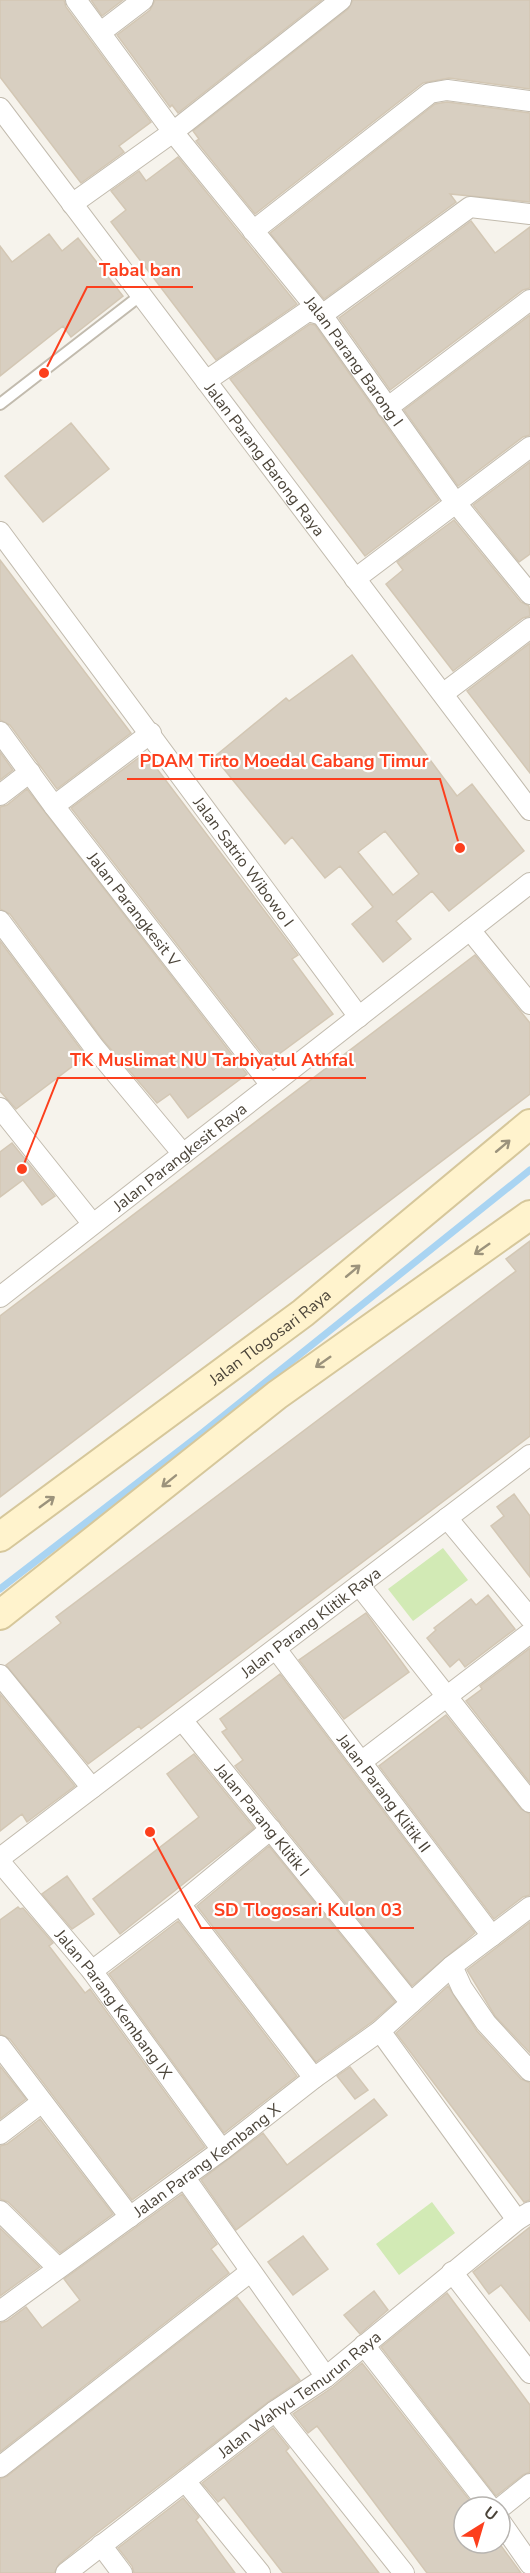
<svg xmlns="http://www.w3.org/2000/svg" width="530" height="2573" font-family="'Nunito Sans',sans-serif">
<rect width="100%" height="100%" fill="#f6f3ec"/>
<!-- green -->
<path fill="#d2eab5" d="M443,1548l25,32 -55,41 -25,-32z
M432,2202l23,31 -56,42 -23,-31z"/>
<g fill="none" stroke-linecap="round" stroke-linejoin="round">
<!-- stream -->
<path stroke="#a9d4f2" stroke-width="7" d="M0,1589l202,-156 328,-263"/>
</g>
<!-- building -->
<path fill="#d8cfc1" stroke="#d3c7b4" stroke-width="1.5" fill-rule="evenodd" d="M0,0h64l2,7 85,115 -32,24 5,6 -43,31 -81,-106z
M91,0h32l-21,16z
M155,0h167l-144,113 -6,-8 -2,2 -53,-72 33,-25z
M353,0h177v89l-81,-11 -26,5 -168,131 -59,-73 3,-2 -6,-8 155,-122z
M447,102l83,11v89l-80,-8 6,8 -132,97 -54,-66 165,-129z
M178,157l119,147 -81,56 -105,-138 15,-12 -15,-19 28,-20 7,10z
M471,221l24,32 35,-26v61l-7,2 -133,100 -51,-72z
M49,234l13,17 16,-13 45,58 -52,41 -8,-11 -63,50v-130l12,16z
M530,315v120l-7,2 -65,49 -54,-76z
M310,324l5,1 124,175 -74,56 -135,-177z
M71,423l38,46 -66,53 -38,-46z
M530,462v92l-11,8 -46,-57z
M454,520l67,82 8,4 1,10 -7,2 -70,53 -67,-87 17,-14 -6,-8z
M0,560l131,173 -74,56 -47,-64 -10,-5z
M530,643v130l-63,-82z
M352,655l105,141 15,-12 52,67 -75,60 -17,-20 -36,30 15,18 -28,23 -31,-38 21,-17 -33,-41 -15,12 -33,-41 -7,7 -71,-87 72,-59 3,3zM385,831l34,43 -26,21 -35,-43z
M0,752l13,18 -13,10z
M145,753l153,202 -6,4 41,55 -54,40 -2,-2 -10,8 -196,-252z
M27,789l220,285 -59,44 -18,-24 -13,9 -54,-63 -93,-126 -10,-5v-102l7,-2z
M0,941l86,115 -70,53 -16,-18z
M475,955l55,68v71l-530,403v-181z
M12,1143l43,53 -13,9 -19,-25 -23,17v-45z
M530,1241v195l-389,293 -2,-3 -51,38 -82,-99 55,-42 -5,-6 460,-346 -10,-12z
M514,1494l16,22v61l-39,-51 13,-10 -7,-9z
M488,1595l27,34 -50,38 -6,-8 -9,8 -23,-29 9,-8 -2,-2 37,-29 5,6z
M366,1613l43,59 -65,47 -45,-59z
M530,1648v135l-64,-82 16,-12 -2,-3z
M280,1674l195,259 -63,53 -177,-220 8,-6 -21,-28 5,-3 -7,-10z
M0,1694l75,92 -48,36 -5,-8 -22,17z
M446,1715l75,94 9,5v81l-7,2 -29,22 -115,-153z
M194,1754l60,74 -134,106 -27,-35 106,-82 -32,-43z
M269,1846l126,156 -23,20 -56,40 -119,-156z
M67,1876l27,38 -22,15 -30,-35z
M18,1907l2,2 3,-1 30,35 -4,3 36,47 5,-4 115,158 -73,53 -122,-161 -10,-5v-114z
M178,1921l119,155 -73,57 -115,-159z
M530,1922v131l-35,-37 -28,-46z
M448,1986l29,45 44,48 9,4v117l-6,2 -128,-169z
M0,2066l26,33 -26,20z
M350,2067l18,23 -13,9 -18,-23z
M374,2099l13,16 -151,115 -35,-50 62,-47 24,32z
M40,2119l73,95 -53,39 -52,-51 -8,-3v-53l7,-2z
M182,2194l35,50 -6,5 18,24 -229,179v-129l7,-2 19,-14 16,21 38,-28 -16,-21z
M530,2227v94l-29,-36 -12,9 -16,-22z
M0,2228l40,39 -40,29z
M303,2236l25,33 -35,26 -25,-33z
M374,2291l14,19 -28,24 -16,-19z
M447,2293l83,112v67l-7,3 -27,21 -115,-149z
M237,2297l63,83 -32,22 -175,134 -34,28 -5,9h-54v-94l7,-3z
M362,2363l113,144h-11v36h35l22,30h-94l-110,-147 -9,7 -15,-19 40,-27z
M273,2428l16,20 -3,3 93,122h-96l-59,-76 -6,5 -16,-19z
M183,2498l16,19 -3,3 39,53h-101l-2,-7 -14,-18z"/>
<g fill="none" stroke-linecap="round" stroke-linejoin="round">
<!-- lane casing -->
<g stroke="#c2bbae" stroke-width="14">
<path id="lane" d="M0,404l141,-109"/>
</g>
<!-- street casing -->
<g stroke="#c2bbae" stroke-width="22">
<g id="street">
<path id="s1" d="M76,0l97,132 149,183 133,187 75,92"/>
<path d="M101,32l42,-32"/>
<path id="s2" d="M0,108l530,702"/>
<path d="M72,204l101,-72 168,-132"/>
<path d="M253,231l177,-138 17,-3 83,11"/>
<path d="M206,381l102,-70 14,4 148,-108 60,7"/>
<path d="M387,408l143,-108"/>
<path id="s3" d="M0,532l359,485"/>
<path d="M355,579l175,-132"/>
<path d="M444,693l86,-65"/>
<path id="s4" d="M0,732l54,74 217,279"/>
<path d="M0,795l30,-23"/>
<path d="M54,806l97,-73"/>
<path d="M0,921l94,126 89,107"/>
<path d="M470,930l60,74"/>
<path d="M0,1108l92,115"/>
<path id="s5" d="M0,1297l530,-414"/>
<path d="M447,1518l83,100"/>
<path d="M359,1585l171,217"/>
<path id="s6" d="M276,1649l216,287"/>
<path d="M0,1675l92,113"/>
<path id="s7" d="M182,1720l229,283"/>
<path d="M361,1762l169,-129"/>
<path id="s8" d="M0,1858l530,-403"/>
<path id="s9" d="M0,1862l92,109 130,179"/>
<path d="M180,1904l134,174"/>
<path d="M452,1966l10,22 24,35 44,48"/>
<path d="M92,1971l88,-67 91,-75"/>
<path d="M380,2031l137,189"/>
<path d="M0,2046l130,171"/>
<path d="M0,2134l42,-32"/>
<path d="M185,2178l141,199"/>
<path d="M0,2211l58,57"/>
<path d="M452,2272l78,101"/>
<path id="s10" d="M0,2311l222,-161 92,-72 66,-47 72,-65 78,-59"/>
<path d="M364,2345l126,162"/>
<path d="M275,2411l129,162"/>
<path d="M0,2467l250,-195"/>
<path d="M185,2481l75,92"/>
<path d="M500,2508l30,-24"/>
<path d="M500,2521l30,43"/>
<path d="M101,2545l21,28"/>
<path id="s11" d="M66,2573l209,-162 51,-34 191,-157 13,-8"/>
</g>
</g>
<!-- secondary casing -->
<g stroke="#d6c79b" stroke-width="32">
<g id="secondary">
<path id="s12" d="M0,1537l303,-224 227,-189"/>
<path d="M0,1615l277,-220 253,-180"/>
</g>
</g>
<!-- lane -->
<use href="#lane" stroke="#fff" stroke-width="10"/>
<!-- street -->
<use href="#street" stroke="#fff" stroke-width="20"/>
<!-- secondary -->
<use href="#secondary" stroke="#fff3cd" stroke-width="28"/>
</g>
<!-- one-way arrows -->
<defs><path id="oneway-shaft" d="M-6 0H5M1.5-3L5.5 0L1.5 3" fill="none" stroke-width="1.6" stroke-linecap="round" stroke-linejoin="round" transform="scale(1.5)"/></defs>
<g stroke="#9c937c">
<use href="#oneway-shaft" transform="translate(503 1146) rotate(-40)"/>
<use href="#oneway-shaft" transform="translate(482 1249) rotate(145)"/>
<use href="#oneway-shaft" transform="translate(353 1271) rotate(-40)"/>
<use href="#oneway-shaft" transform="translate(323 1362) rotate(145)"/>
<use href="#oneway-shaft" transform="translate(169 1481) rotate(141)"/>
<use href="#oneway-shaft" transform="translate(47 1502) rotate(-36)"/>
</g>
<g text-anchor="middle" stroke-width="4.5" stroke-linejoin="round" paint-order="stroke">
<!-- street labels -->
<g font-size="16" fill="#4b4439" stroke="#fff">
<text dy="6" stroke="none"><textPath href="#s1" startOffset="456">Jalan Parang Barong I</textPath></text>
<text dy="6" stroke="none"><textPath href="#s2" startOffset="440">Jalan Parang Barong Raya</textPath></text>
<text dy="6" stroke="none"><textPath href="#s3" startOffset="410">Jalan Satrio Wibowo I</textPath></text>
<text dy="6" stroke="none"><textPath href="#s4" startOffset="222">Jalan Parangkesit V</textPath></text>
<text dy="6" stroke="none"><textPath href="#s5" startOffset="228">Jalan Parangkesit Raya</textPath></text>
<text dy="6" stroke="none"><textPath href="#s12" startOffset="336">Jalan Tlogosari Raya</textPath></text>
<text dy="6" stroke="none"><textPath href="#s8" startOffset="390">Jalan Parang Klitik Raya</textPath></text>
<text dy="6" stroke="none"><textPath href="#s6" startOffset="180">Jalan Parang Klitik II</textPath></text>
<text dy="6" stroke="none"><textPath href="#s7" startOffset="128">Jalan Parang Klitik I</textPath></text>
<text dy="6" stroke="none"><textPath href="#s9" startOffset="182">Jalan Parang Kembang IX</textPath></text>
<text dy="6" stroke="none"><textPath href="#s10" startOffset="256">Jalan Parang Kembang X</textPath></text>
<text dy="6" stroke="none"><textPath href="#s11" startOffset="294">Jalan Wahyu Temurun Raya</textPath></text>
</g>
</g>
<!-- callouts -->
<path fill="none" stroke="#fc3f1d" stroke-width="2" d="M44 373L87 287H193M460 848L440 779H127M22 1169L58 1078H366M150 1832L201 1928H414"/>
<g fill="#fc3f1d" stroke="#fff" stroke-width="2">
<circle cx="44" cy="373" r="6"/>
<circle cx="460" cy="848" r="6"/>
<circle cx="22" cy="1169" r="6"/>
<circle cx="150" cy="1832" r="6"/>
</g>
<g font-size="18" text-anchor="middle" font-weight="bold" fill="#fc3f1d" stroke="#fff" stroke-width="4.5" stroke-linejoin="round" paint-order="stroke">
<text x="140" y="276">Tabal ban</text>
<text x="284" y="767">PDAM Tirto Moedal Cabang Timur</text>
<text x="212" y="1066">TK Muslimat NU Tarbiyatul Athfal</text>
<text x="308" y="1916">SD Tlogosari Kulon 03</text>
</g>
<!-- north arrow -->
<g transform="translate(482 2525) rotate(37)"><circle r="28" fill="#ffffff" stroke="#b7b4b0" stroke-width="1.5"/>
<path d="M0-4.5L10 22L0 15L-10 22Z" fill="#fc3f1d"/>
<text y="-9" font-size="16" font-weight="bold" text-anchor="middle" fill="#4b4439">U</text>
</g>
</svg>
